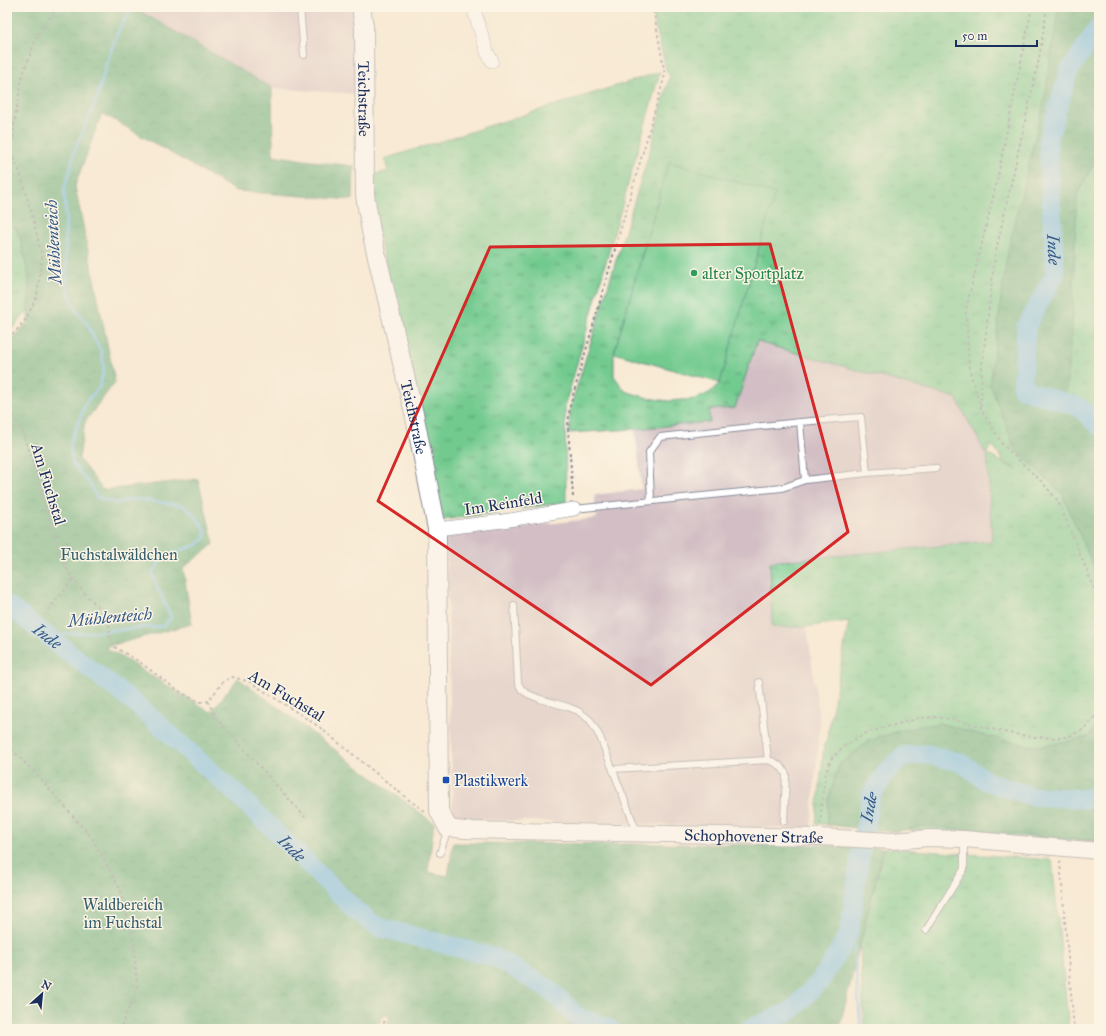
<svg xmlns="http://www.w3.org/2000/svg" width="1106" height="1036" font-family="'IM FELL Great Primer',serif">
<defs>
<pattern id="grass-tufts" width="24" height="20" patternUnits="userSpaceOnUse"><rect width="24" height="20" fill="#72ca8f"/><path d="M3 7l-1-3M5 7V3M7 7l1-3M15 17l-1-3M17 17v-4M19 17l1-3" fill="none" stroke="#5da478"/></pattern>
<pattern id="forest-crowns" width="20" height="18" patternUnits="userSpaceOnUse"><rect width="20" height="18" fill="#5dae7a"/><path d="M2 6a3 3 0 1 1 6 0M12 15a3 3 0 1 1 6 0" fill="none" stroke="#4c8e67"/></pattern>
</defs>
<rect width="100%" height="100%" fill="#fcf5e5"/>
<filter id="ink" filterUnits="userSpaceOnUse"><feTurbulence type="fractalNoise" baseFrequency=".025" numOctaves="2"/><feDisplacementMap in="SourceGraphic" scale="8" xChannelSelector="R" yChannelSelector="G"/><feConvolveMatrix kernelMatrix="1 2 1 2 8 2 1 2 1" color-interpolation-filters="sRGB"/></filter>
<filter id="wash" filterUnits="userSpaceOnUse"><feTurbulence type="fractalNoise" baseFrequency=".012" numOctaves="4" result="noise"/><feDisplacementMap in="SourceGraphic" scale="16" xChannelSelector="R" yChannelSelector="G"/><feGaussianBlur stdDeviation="0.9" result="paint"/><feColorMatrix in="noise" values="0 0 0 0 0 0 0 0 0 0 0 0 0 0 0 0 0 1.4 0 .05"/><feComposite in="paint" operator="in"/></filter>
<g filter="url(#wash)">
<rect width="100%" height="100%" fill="#f8ead4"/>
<!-- industrial -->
<path fill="#d2bec4" d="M133,7h220l3,18v69l-84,-6z
M756,341l199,52 32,61 5,87 -222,21 2,65h35l13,96 -9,106 -358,-10 -7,-283 151,-18 -3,-23 48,-6 -7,-60 74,-7v-12l26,-2z"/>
<!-- grass -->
<path fill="url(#grass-tufts)" stroke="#467c76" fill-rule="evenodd" d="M651,7h448v835l-283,-18 8,-80 2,-1 23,-122 -45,6h-32l-2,-65 222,-21 -5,-87 32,17 -16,-10 -11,-16 -6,9 -30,-56 -195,-55v-1l-4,-1 -22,67 -26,2 1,12 -75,7 -66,4 1,-24 78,-252 22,-82 -3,-2zM669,162l51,221 -11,10 -13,6 -28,2 -20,-3 -23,-7 -11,-15v-23z
M660,72l-95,334 1,96 -123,18 -68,-302 -2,-43 15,-4 -4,-12z
M7,218l12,16 10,43 -1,34 -15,17 -6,3z
M884,848l168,12 17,169h-205l-4,-85z"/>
<!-- forest -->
<path fill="url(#forest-crowns)" stroke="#3c6e6c" d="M7,7h126l139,81 1,67 38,6 43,5 -1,34 -117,-9 -134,-78 -27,73 40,196 -30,40 -6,37 24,31 95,-11 16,65 -31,24 9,56 -87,23 106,65 27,-34 196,145 -6,49 20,4 5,-33 372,2 59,3 -45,181h-455l6,-12 -6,-3 -8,15h-369v-687l10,-8 11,-12 1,-45 -10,-43 -12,-16z
M1058,7h41v147l-22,41 -5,132 -6,66 33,18v168l-37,-85 -47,-45 -25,-65 17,-129 38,-158z
M940,723l42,12 55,12 51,-10 11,-14v118l-176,-15 -29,6 -67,-7 2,-28 10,-32 29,-24 33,-11z"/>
<!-- pitch -->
<path fill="#72ca8f" stroke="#467c76" d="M669,162l106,31 -55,190 -106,-30z"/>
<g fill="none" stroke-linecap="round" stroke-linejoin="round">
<!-- stream -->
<path stroke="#6dbbe7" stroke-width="3" d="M46,636l118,-10 7,-9 -13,-28 -6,-16 7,-10 16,-11 22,-7 8,-7v-8l-10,-15 -13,-10 -48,-6 -18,4 -20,-6 -4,-10 -19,-23 -3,-20 16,-42 14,-16 4,-18 -3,-17 -15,-29 -11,-13 -8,-21 -2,-50 1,-21 -2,-28 5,-15 6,-25 11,-24 8,-20 8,-24 7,-25 11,-29 12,-18
M849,934l5,13 7,82"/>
<!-- river -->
<g stroke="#6dbbe7" stroke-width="19">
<path id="s1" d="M1099,27l-30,44 -21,69 7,134 -29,53 -4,62 57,18 20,19"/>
<path id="s2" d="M7,605l129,99 108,97 112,110 22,16 116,30 55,32 29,28 32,12"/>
<path id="s3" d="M749,1029l42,-18 29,-30 14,-22 15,-25 12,-84 10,-54 15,-24 17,-16 24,-2 35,9 26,19 44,14 54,3 13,-6"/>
</g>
</g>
</g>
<g filter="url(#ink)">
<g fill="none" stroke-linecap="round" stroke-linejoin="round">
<!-- service casing -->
<g stroke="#8a8c99" stroke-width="8">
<path id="service" d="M300,7l4,48
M805,480l-5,-58 61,-5 6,56
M651,501l-2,-49 11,-15 140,-15
M574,509l208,-21 23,-8 62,-7 69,-5
M514,605l4,78 4,7 6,4 12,5 28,8 10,4 12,9 10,17 37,95
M759,682l9,78
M613,769l155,-9c9,2 14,6 18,14l-2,47
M440,853l8,-24
M926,930l38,-61v-29"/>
</g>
<!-- minor casing -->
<g stroke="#8a8c99" stroke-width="14">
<path id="minor" d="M473,7l14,45 5,9
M437,529l66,-8 71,-12"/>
</g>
<!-- tertiary casing -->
<g stroke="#8a8c99" stroke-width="18">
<g id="tertiary">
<path id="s4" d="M448,828l16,2 355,7 73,4 37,-3 35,1 135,12"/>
</g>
</g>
<!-- secondary casing -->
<g stroke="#8a8c99" stroke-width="20">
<g id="secondary">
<path id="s5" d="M361,7l3,19 1,169 6,36 44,187 22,111 2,282 9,17"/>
</g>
</g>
<!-- path -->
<path stroke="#8a8c99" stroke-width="2" stroke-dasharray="3 3" stroke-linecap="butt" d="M1032,7l-36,178 -30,124 3,59 12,41 22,36 40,38 15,18 41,99
M7,338l9,-7 10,-12 11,-23 5,-39 -9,-39 -13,-45 -9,-19 4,-36 7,-41 15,-41 20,-29
M7,405l15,26 12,34 24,87 13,24 15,19 20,19 3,11 1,11 3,10 28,17 33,25 17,10 9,4 8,-1 16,-20 9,-4 17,5 68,44 54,44 37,30 16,11
M981,406l1,-39 13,-112 44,-196 8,-52
M573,497l-5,-70 2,-21 95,-331 -12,-68
M48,610l26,-31
M208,701l9,18 88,98
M7,745l32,32 53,61 28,51 14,54 3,46 -17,40
M820,824l5,-48 6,-17 13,-13 24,-14 52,-14 16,-1 15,2 57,14 26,4 27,1 12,-3 11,-6 15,-17
M1060,861l14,168
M381,1029l5,-11"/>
<!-- service -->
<use href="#service" stroke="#fff" stroke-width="6"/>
<!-- minor -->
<use href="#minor" stroke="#fff" stroke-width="13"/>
<!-- tertiary -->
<use href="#tertiary" stroke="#fff" stroke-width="16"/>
<!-- secondary -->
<use href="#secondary" stroke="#fff" stroke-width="18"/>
</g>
</g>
<!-- marked area -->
<path d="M0 0H1106V1036H0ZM770,244l78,288 -197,153 -273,-184 112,-254z" fill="#f8ead4" fill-opacity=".55" fill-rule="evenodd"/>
<path fill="none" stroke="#d62828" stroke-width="3" stroke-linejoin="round" d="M770,244l78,288 -197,153 -273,-184 112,-254z"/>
<!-- markers -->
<circle fill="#2e9e5b" stroke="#fcf5e5" stroke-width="1.5" cx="694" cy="273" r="4"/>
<rect fill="#1a4fb4" stroke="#fcf5e5" stroke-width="1.5" x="442" y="776" width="8" height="8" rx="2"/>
<g text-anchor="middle" stroke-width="3" stroke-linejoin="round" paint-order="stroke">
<!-- street labels -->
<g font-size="16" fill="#1b2f5e" stroke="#fcf5e5">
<text dy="6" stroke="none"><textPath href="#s5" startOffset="92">Teichstraße</textPath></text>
<text dy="6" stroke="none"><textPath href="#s5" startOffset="416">Teichstraße</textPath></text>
<text transform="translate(49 484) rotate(73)" y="6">Am Fuchstal</text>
<text transform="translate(503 503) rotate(-9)" y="6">Im Reinfeld</text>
<text transform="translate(287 695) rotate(31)" y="6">Am Fuchstal</text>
<text dy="6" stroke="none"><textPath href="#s4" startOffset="306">Schophovener Straße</textPath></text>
</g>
<!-- leisure labels -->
<g font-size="16" fill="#27864d" stroke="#fcf5e5" text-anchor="start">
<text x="702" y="279">alter Sportplatz</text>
</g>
<!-- park labels -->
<g font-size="16" fill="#355e6d" stroke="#fcf5e5">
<text x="119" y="560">Fuchstalwäldchen</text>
<text x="123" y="910">Waldbereich<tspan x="123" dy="18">im Fuchstal</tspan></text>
</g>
<!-- transit labels -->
<g font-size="16" fill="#164399" stroke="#fcf5e5" text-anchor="start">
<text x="454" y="786">Plastikwerk</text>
</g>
<!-- water labels -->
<g font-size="17" font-style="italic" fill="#345987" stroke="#fcf5e5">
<text transform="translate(53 242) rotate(-93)" y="6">Mühlenteich</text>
<text dy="6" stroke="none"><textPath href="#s1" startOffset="235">Inde</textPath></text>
<text transform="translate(110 617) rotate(-5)" y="6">Mühlenteich</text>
<text dy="6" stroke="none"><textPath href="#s2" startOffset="51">Inde</textPath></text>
<text dy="6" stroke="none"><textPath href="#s3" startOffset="271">Inde</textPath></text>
<text dy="6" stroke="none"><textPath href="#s2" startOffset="375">Inde</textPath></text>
</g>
</g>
<!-- margin -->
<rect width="1106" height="1036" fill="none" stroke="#fcf5e5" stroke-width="24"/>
<!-- north arrow -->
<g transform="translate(42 994) rotate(27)" stroke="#fcf5e5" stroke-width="3" paint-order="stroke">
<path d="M0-3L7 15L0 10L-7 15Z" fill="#1b2f5e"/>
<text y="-6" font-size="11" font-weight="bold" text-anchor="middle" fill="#1b2f5e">N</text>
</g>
<!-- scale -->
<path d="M956 40v6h81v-6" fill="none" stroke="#1b2f5e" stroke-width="2"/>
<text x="962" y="40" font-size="12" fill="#1b2f5e" stroke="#fcf5e5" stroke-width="3" paint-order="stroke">50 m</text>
</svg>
